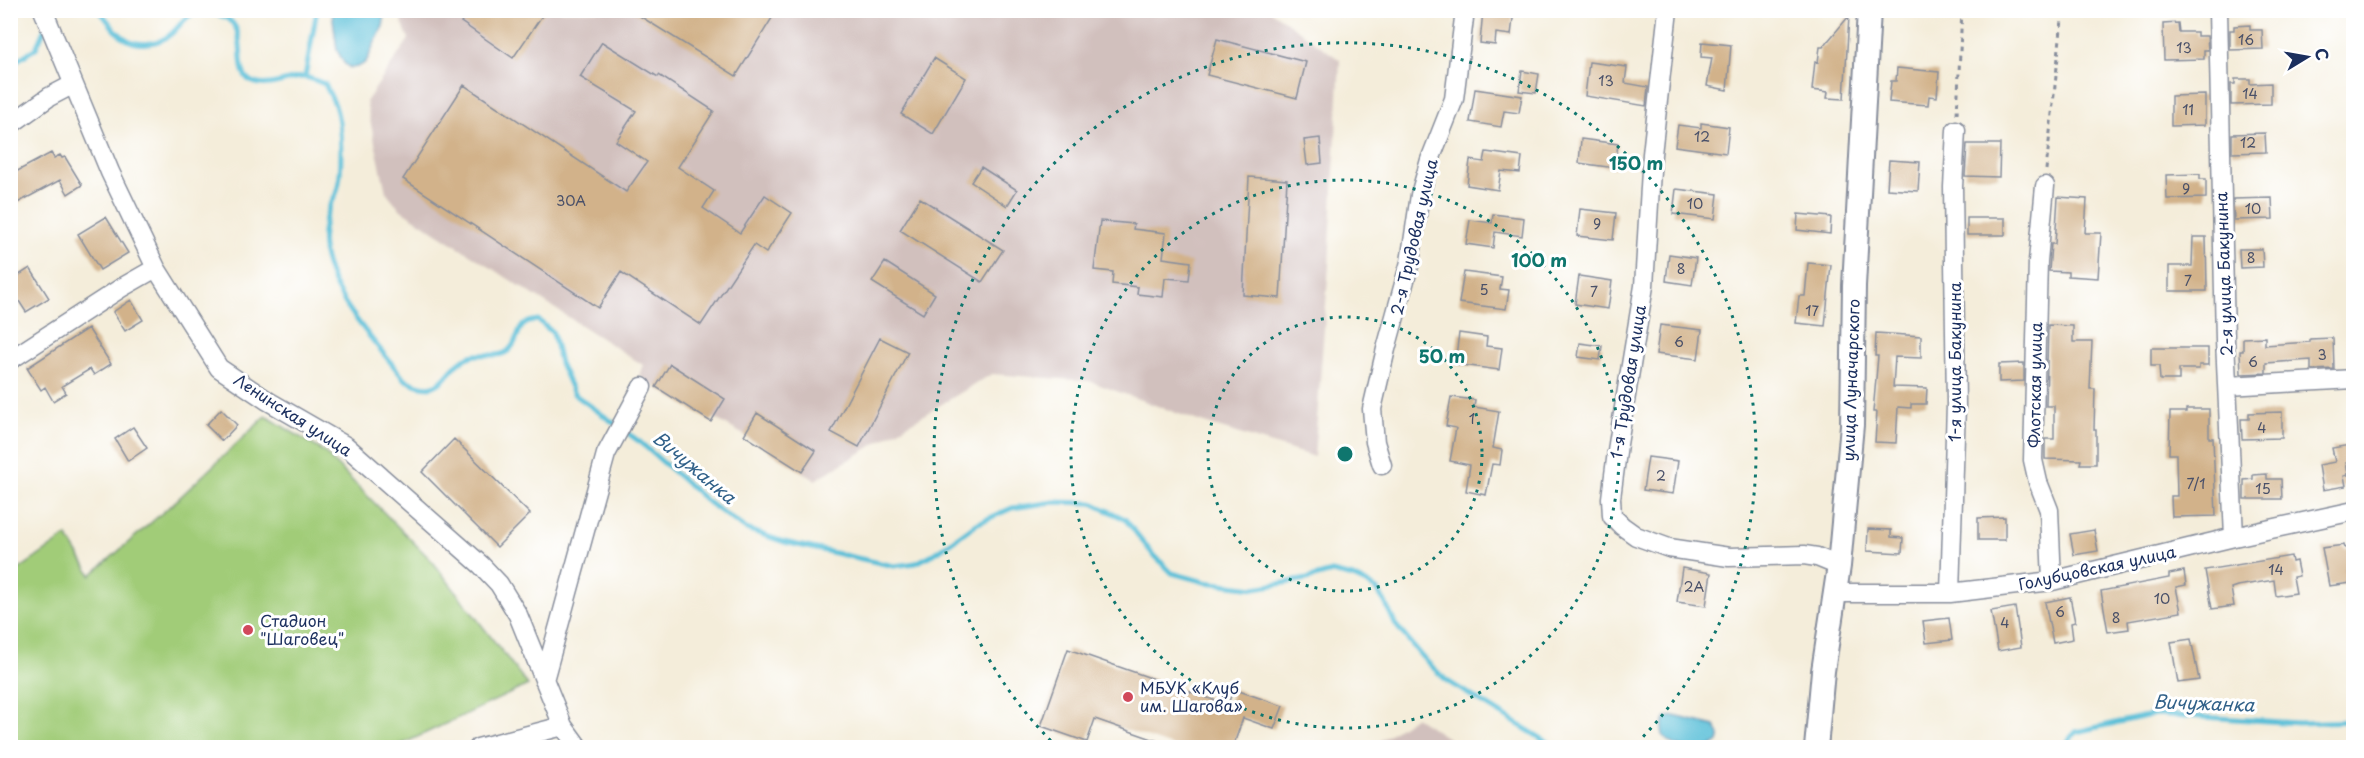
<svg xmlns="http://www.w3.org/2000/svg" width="2364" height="758" font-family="'Playpen Sans',sans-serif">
<rect width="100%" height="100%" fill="#fff"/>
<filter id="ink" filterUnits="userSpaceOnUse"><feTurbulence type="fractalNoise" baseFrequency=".0167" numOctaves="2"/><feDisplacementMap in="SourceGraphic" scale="12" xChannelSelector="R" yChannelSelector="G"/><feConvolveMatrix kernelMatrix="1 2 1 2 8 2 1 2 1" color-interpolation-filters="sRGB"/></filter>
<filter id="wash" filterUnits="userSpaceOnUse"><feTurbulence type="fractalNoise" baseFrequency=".008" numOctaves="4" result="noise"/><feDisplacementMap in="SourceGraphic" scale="24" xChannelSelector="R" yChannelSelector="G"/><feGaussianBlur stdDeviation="1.35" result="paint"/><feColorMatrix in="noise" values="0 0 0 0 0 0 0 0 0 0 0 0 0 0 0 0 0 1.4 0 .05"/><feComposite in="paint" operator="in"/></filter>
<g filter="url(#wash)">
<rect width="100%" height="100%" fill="#f4edda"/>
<!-- industrial -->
<path fill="#d1c0bd" d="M397,11h874l69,49 -11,205 -15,192 -116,-36 -109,-40 -97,-7 -177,106 -71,-45 -30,-17 -3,3 -55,-34 -17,-11 4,-11 -242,-155 -15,-18 -20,-90 43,-63z
M1415,717l47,30h-91z"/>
<!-- green -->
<path fill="#a1cc78" stroke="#5e7e6b" stroke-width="1.5" d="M266,416l57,35 110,111 95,123 -132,62h-385v-172l56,-39 24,39 87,-76z"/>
<!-- water -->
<path fill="#5abfd8" stroke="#3a779b" stroke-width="1.5" d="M332,11h50c5,13 -1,20 -7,31 -7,13 -5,25 -25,26l-6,-5 -7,-13z
M1674,716l41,10 5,9 -2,7c-15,14 -71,6 -52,-24z"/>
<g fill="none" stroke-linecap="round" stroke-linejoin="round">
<!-- stream -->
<path stroke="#5abfd8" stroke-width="5" d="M99,10c8,9 18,25 29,30 13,7 33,3 43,-6 14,-12 14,-24 38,-21 48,5 21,52 40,67 16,11 37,-2 54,-3 7,0 15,5 22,7 3,7 7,14 10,21 7,20 8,65 2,86 -1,4 -4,8 -6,12 -6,14 -10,30 -8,45 6,48 52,93 81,131 43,24 39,-14 67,-23 12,-4 27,3 37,-5 15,-13 4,-28 30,-31l15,13 7,30 14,31 66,48 69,61 37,26 38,13 110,24 22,-3 21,-11 39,-28 36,-16 42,-6 38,1 33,16 26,33 21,21 33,9 50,6 52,-9 25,-7 21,5 15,7 9,6 8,12 10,22 27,33 25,24 110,67
M10,65l26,-17 9,-20
M305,77l12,-67
M2061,748l15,-16 79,-18 143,9 56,-2"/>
</g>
<g id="blocks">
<!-- building -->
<path fill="#d2b28a" d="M469,10h77l-33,48 -52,-36z
M630,10h147l-41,66z
M1483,10h31l-3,25 -15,-2 -1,12 -15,-2z
M1849,16l-5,83 -17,-1 1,-6 -16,-2 3,-29 3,1 2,-15h3z
M2178,23l1,9h18v4h10l1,14h-4v9l-40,1 -1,-36z
M2250,25v5h12l1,19 -33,1v-20h4v-4z
M1217,39l89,23 -9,36 -90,-23z
M602,42l56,35 1,-2 55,36 -36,56 36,24 -11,17 37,25 25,-38 27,18 -26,40 -12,-8 -53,80 -80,-53 -23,36 -195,-129 61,-94 162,107 21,-30 -31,-21 20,-30 -56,-34z
M1702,42l29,3 -4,45 -20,-4 5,-28 -11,-1z
M934,58l32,20 -33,56 -32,-20z
M1589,62l38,5 -2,16 23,4 -2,19 -61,-10z
M1897,68l42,4 -2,25 -8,-1 -1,9 -39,-3 2,-21h5z
M1522,71l17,3 -3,19 -17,-2z
M2235,79h15v5l21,-1v21l-40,1v-21h4z
M1475,89l47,7 -3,17 -15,-2 -3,16 -31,-5z
M2205,95v30l-34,1v-30z
M1701,123l28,4 -3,26 -51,-7 3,-21 23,3z
M2265,133l1,19 -34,1v-19z
M1320,138l2,25 -15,2 -3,-25z
M1581,139l37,5 -3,24 -36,-5z
M1967,144h33l-1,33 -34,-1z
M1486,152l36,5 -2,16 -19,-2 -3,19 -31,-5 3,-25 14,2z
M51,153l3,5 6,-3 2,3 3,-1 17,28 -14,9 -8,-14 -50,27v-32z
M1889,160l31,2 -2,29 -31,-2z
M981,167l36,23 -10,16 -36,-24z
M2200,174v5h6v19l-39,1 -1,-24z
M1249,177l38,3 -7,118 -37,-3z
M1676,189l42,5 -3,25 -42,-5z
M2058,197l29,2 -2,34h16l-3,45 -30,-2v-4l-19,-1 2,-27h4z
M920,198l83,52 -21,32 -82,-52z
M2272,198l1,21 -39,1 -1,-21z
M1580,209l36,4 -3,27 -36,-4z
M1493,214l31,4 -2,18 -27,-4 -2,16 -27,-4 4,-24 22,3z
M1798,214l33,3 -1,17 -33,-4z
M106,217l22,36 -28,17 -22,-36z
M1967,218h38v17h-38z
M1100,221l34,3 -1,5 33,4 -3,25 28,4 -2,18 -24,-2 -2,19 -26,-3 1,-7 -26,-3 1,-12 -19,-2z
M2193,237h13l1,54h-38v-25h23z
M2239,249h23l1,18 -23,1z
M1669,254l27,4 -4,27 -26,-4z
M885,262l50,32 -12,20 -51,-32z
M1808,263l23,2 -6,61 -29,-3 3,-27h6z
M30,268l19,30 -23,14 -16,-25v-6z
M1464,272l38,5 -2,12 9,1 -3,19 -47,-6z
M1579,276l33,5 -4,28 -33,-5z
M131,300l12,20 -18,11 -12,-19z
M1660,325l42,5 -4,29 -42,-5z
M2048,325l25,1v16h19l-2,47h5l-1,41h2v34h-16l1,-4 -36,-1v-20h9v-33h-8z
M88,328l23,36 -17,11 -4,-6 -28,17 4,7 -13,8 -8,-14 -4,3 -14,-22z
M1459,333l28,4 -1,9 16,2 -3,22 -44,-6z
M1876,333l45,3v22l-26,-1 -2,30 34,1 -1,16h-15v4l-13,-1 -2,36 -21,-1 2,-30h-4l5,-56h-3z
M2265,337v8l45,-3v-3l23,-1 1,31 -23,1v-10l-45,3v10l-25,1 -1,-23h3v-13z
M880,338l28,14 -49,95 -28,-15z
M1580,343l22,3 -2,14 -22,-3z
M2151,348h57v17h-9v4h-20v11h-19l-1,-14h-8z
M2024,363v18l-25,1v-18z
M670,364l55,35 -14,23 -55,-35z
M1451,397l24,3 -1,7 25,4 -6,37 9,2 -2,15 -8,-1 -6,31 -20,-4 4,-26 -20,-4 6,-33 -10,-2z
M221,409l16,16 -15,16 -16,-16z
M2186,409h23v29h4l3,78 -44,1 -1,-21h6l-1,-42h-7l1,-42h16z
M2282,412v26l-40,1 -1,-20h8v-6z
M757,413l59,38 -14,21 -58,-37z
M133,427l14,21 -19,13 -13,-22z
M454,439l76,75 -33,33 -75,-75z
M2350,445l3,15 -7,2 2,13 -4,1 2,10 -23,4 -4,-25 16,-3 -3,-14z
M1648,457l30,4 -5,33 -30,-4z
M2267,474v5h14l1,20h-38v-19l9,-1v-4z
M2005,517v23h-27v-22z
M1868,529l23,1v7l12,1 -1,15 -35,-2z
M2094,530l4,21 -24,4 -4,-21z
M2344,545l1,3 7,-1 2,23h-5l2,13 -22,3 -7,-38z
M2291,556l1,6 4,-1 3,15 -6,1 3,16 -20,3 -2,-16 -37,6 -6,2 3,18 -22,3 -7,-39z
M1682,568l29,5 -5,33 -29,-4z
M2184,571l2,14 -10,2 5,25 -53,9 1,8 -21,3 -7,-41 68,-13v-4z
M2070,597l5,25 -4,1 2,16 -20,4 -8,-41z
M2015,607l6,40 -23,4 -7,-40z
M1949,618l3,22 -26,3 -3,-22z
M2191,639l8,41 -21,3 -7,-41z
M1068,649l160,56 5,-16 50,17 -9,23 -31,-11 -10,29h-58l-80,-28 -8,23 -46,-16z"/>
</g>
</g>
<g filter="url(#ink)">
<use href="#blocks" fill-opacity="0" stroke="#888e9c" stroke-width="1.5"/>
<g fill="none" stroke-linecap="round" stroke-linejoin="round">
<!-- minor casing -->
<g stroke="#888e9c" stroke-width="21">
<path id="minor" d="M43,10l67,162 46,96 63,100 49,33 78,45 135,119 18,19 19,31 45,111 16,22
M1668,10l-16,144 -8,132 -26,158 -7,54 1,18 10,10 14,10 33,12 60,9 75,-2 13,2 22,9
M2218,10l7,330 9,197
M10,125l39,-28 23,-12
M2045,186l-7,75 -5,199 5,22 11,28 3,71
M10,360l111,-72 35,-20
M2228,386l126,-7
M1382,465l-7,-23 -3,-33 14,-60 24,-87 10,-67 10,-35 24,-61 11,-89
M1836,593h114l102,-12 182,-44 120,-26
M1950,593l6,-188 -3,-218 3,-57
M544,680l62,-226 36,-67
M478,748l85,-22"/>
</g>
<!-- major casing -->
<g stroke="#888e9c" stroke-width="26">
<path id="major" d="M1816,748l7,-77 16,-105 13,-141 2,-139 15,-276"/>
</g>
<!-- path -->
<path stroke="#888e9c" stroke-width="3" stroke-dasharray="4.5 4.5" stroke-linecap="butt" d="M1957,114l5,-104
M2046,170l17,-160"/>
<!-- minor -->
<use href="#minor" stroke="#fff" stroke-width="18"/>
<!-- major -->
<use href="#major" stroke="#fff" stroke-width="22"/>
</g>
</g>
<!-- distance rings -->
<g fill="none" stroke="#0f766e" stroke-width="3" stroke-dasharray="3 6">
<circle cx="1345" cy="454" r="137"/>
<circle cx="1345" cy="454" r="274"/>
<path d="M1057 747A411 411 0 1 1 1633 747"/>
</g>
<!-- markers -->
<g fill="#d1495b" stroke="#fff" stroke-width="2">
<circle cx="248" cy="630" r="6"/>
<circle cx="1128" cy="697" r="6"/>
</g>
<g text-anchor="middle" stroke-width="6" stroke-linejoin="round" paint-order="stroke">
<!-- number labels -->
<g font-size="14" fill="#495069">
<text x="2246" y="45">16</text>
<text x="2184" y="53">13</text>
<text x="1606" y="86">13</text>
<text x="2250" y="99">14</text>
<text x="2188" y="115">11</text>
<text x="1702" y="142">12</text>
<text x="2248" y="148">12</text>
<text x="2186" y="194">9</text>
<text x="571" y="206">30А</text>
<text x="1695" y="209">10</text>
<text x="2253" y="214">10</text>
<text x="1597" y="229">9</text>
<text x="2251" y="263">8</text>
<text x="1681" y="274">8</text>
<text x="2188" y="286">7</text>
<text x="1484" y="295">5</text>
<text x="1594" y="297">7</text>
<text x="1812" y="316">17</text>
<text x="1679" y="347">6</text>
<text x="2322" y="360">3</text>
<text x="2253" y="367">6</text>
<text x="1472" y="424">1</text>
<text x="2262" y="433">4</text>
<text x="1661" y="481">2</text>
<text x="2196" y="489">7/1</text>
<text x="2263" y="494">15</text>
<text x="2276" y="575">14</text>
<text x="1694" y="592">2А</text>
<text x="2162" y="604">10</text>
<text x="2060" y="617">6</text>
<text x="2116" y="623">8</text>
<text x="2005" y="628">4</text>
</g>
<!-- street labels -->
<g font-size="16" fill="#1b2f5e" stroke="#fff">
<text transform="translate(1414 237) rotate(-77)" y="6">2-я Трудовая улица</text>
<text transform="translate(2224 274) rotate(-92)" y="6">2-я улица Бакунина</text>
<text transform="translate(1955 362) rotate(-90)" y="6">1-я улица Бакунина</text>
<text transform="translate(1851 380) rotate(-88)" y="6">улица Луначарского</text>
<text transform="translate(1628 382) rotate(-81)" y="6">1-я Трудовая улица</text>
<text transform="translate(2035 385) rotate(-89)" y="6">Флотская улица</text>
<text transform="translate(293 415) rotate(33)" y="6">Ленинская улица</text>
<text transform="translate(2097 568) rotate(-12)" y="6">Голубцовская улица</text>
</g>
<!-- poi labels -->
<g font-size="16" fill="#1b2f5e" stroke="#fff" text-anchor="start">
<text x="260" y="627">Стадион<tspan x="260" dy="18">"Шаговец"</tspan></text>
<text x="1140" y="694">МБУК «Клуб<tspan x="1140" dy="18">им. Шагова»</tspan></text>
</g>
<!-- water labels -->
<g font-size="18" font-style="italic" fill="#316189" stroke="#fff">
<text transform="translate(694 468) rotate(40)" y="6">Вичужанка</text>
<text transform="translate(2204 704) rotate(2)" y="6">Вичужанка</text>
</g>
</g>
<circle cx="1345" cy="454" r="9" fill="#0f766e" stroke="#fff" stroke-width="3"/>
<g font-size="18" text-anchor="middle" font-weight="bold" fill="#0f766e" stroke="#fff" stroke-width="6" stroke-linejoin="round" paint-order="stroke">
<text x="1636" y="170">150 m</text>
<text x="1539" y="267">100 m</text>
<text x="1442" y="363">50 m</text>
</g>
<!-- margin -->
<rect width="2364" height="758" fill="none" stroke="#fff" stroke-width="36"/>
<!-- north arrow -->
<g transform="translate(2307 57) rotate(79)" stroke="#ffffff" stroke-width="4.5" paint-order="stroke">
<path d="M0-4.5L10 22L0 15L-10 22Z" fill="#1b2f5e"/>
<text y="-9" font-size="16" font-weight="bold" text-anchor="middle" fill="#1b2f5e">С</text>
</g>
</svg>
